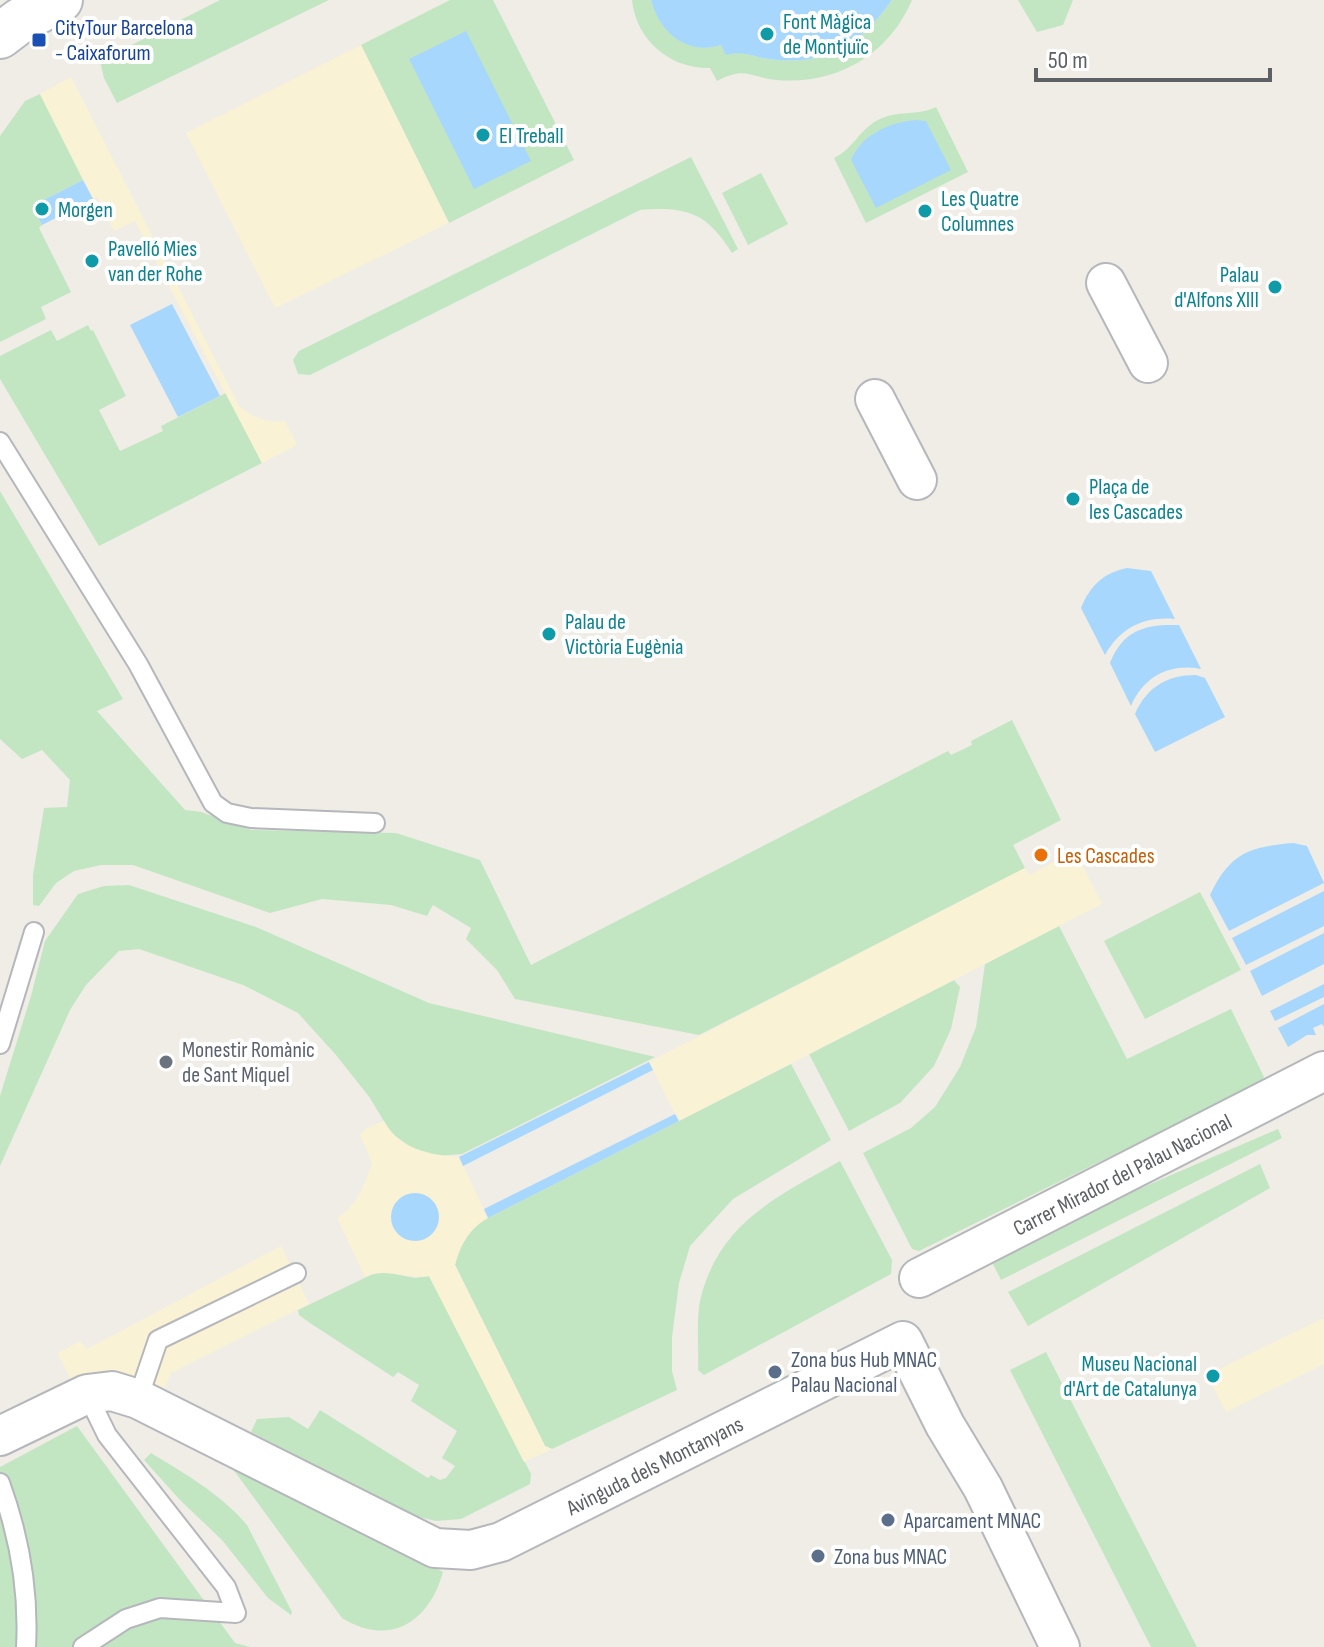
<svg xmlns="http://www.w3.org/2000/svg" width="1324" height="1647" font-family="'Sofia Sans Condensed',sans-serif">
<rect width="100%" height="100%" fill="#efede5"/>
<!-- green -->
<path fill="#c2e6c2" d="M220,0h109l-212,103 -13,-25 -4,-17z
M450,0h43l81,160 -125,63 -88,-178z
M632,0h19c7,30 39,55 70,45l5,9c16,-4 27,3 43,5 56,8 91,-14 123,-59h20c-23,55 -76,85 -135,80 -29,-3 -31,-14 -60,1l-7,-13c-40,1 -74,-28 -78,-68z
M1018,0h55l-10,25 -26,7z
M40,94l43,86 -51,26 10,19 -3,3 32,64 -30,15 5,12 -46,23v-206l25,-35z
M936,107l32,65 -102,51 -32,-65c18,-8 26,-29 44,-38 19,-10 40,-4 58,-13z
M691,157l47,92 -6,4c-25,-40 -45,-47 -92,-43l-330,165 -12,-1 -5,-14 6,-9z
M761,173l27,51 -40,21 -26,-52z
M88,325l3,6 2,-1 33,66 -27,14 21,41 43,-20 -2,-5 65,-33 36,70 -163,83 -99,-167v-23l51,-26 6,11z
M0,491l123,208 -26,12 88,99 16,2 50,18 145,3 84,27 51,105 417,-214 3,4 21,-10 -1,-4 41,-21 49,100 -48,25 12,23 -326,167 -184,-36 -18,-29 -31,-31 5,-11 -38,-23 -6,11 -36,-11 -69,-6 -52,14 -137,-48h-32l-27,6 -18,12 -17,23 -6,-1v-30l11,-67 23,-1 3,-27 -28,-30 -20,9 -22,-20z
M129,885l127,42 173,76 226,54 -193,97 -24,2 -26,-8 -21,-15 -21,-35 -34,-43 -38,-42 -55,-28 -104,-36 -20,2 -33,34 -16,25 -70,156v-70l31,-100 14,-55 33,-47 26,-8z
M1200,892l41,78 -96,49 -41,-78z
M1059,926l68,133 104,-50 33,68 -3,5 -342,169 -7,-2 -49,-96 48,-25 24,-21 25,-40 16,-40 9,-63z
M954,980l6,7 -9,42 -17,37 -34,37 -51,28 -40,-77z
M791,1064l40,76 -98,59 -43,47 -11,37 -7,54v34l5,19 -125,59 -7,-3 -90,-181c4,-17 10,-28 21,-41z
M1278,1129l4,9 -281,142 -13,-26z
M840,1161l52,99 -1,14 -187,101 -6,-5c1,-22 -2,-48 2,-69 18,-78 77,-104 140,-140z
M1260,1164l10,24 -242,138 -20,-34z
M379,1271l36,7 14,-2 102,198 -1,10 -69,35 -25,2 -26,-6 -159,-83 6,-13 32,-2 19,12 12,-19 108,68 3,-3 9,5 6,-2 9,-12 -13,-8 15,-27 -46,-30 8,-16 -21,-13 -5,5 -83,-54 -11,-8 -1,-5z
M1046,1352l151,295h-46l-141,-277z
M77,1426l158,217 15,4h-250v-180z
M151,1453c34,21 70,41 96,72l45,87 -1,3 -23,-17 -46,-58 -42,-40 -36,-40z
M227,1461l216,111c-14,51 -54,75 -101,46z"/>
<!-- sand -->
<path fill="#faf2d5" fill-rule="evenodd" d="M361,45l88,178 -174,85 -89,-175z
M71,77l168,329c15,12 26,17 46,15l12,24 -35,18 -127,-242 -21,10 -17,-34 -4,2 -53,-105z
M1075,851l27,53 -423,217 -30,-59 376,-194 4,7z
M384,1121c15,28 45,34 75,36l29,61c-19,11 -27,26 -33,47l90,181 7,3 -28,13 -95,-186c-22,3 -45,-9 -64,1l-28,-59c20,-11 28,-34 35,-55l-12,-29 7,-6zM434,1203l5,11 -16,26c-23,3 -38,-14 -28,-36z
M281,1246l28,58 -138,69 -6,15c-41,-14 -50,-19 -94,-7l-13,-28 22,-12 7,8z
M1324,1318v46l-98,48 -19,-37z"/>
<!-- water -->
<path fill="#a7d7fd" d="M651,0h241c-32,45 -66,67 -123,59 -16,-2 -27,-9 -43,-4l-5,-10c-34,11 -62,-13 -70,-45z
M466,31l65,130 -57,28 -65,-130z
M915,120l11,1 25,49 -75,38 -25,-48c11,-26 38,-37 64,-40z
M83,180l10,19 -51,26 -10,-19z
M172,304l48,92 -42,21 -48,-92z
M1127,568l24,3 24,48c-31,-3 -55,9 -70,36l-24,-47c9,-22 22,-35 46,-40z
M1179,625l22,44c-31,-6 -57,7 -70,37l-21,-43c13,-33 35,-39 69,-38z
M1196,675l9,3 20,39 -70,35 -20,-38c12,-27 32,-39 61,-39z
M1293,843l14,3 17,37 -95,48 -19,-36c20,-42 39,-48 83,-52z
M1324,891v35l-78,39 -14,-27z
M1324,933v31l-62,32 -12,-25z
M1324,984v13l-49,24 -5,-10z
M1324,1004v23l-2,-3 -9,4 3,7h-9l-19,12 -10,-19z
M649,1062l4,8 -190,96 -4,-9z
M675,1114l4,7 -191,97 -4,-9z
M391 1217a24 24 0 1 1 48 0a24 24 0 1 1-48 0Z"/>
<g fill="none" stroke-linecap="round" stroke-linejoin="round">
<!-- lane casing -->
<g stroke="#b5b7bc" stroke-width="22">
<path id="lane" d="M0,442l138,222 75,139 14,10 24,5 124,5
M0,1044l34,-112
M138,1399l20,-59 138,-67
M0,1483c19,52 29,109 26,164
M83,1647l43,-28 34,-11 76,5 -10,-26 -119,-152 -20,-41"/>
</g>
<!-- street casing -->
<g stroke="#b5b7bc" stroke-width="42">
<g id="street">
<path d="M1106,283l42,80"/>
<path d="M875,399l42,81"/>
<path id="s1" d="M919,1278l405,-207"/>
<path id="s2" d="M0,1436l87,-42 25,-3 26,8 297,149 36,2 30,-8 402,-201 42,84 38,63 77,159"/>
</g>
</g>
<!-- secondary casing -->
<g stroke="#b6b9bf" stroke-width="48">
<path id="secondary" d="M0,36l21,-16 39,-20"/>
</g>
<!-- lane -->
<use href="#lane" stroke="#fff" stroke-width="18"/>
<!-- street -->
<use href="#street" stroke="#fff" stroke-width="38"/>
<!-- secondary -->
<use href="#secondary" stroke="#fff" stroke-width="44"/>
</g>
<!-- markers -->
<g fill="#0f9aa8" stroke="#fff" stroke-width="3">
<circle cx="767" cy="34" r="8"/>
<circle cx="483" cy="135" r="8"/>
<circle cx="42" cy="209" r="8"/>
<circle cx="925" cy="211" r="8"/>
<circle cx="92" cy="261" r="8"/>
<circle cx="1275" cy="287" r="8"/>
<circle cx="1073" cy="499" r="8"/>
<circle cx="549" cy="634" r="8"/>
<circle cx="1213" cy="1376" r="8"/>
</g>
<rect fill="#1a4fb4" stroke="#fff" stroke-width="3" x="31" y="32" width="16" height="16" rx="4"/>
<circle fill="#e8710a" stroke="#fff" stroke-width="3" cx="1041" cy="855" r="8"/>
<circle fill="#6b7280" stroke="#fff" stroke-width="3" cx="166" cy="1062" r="8"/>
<g fill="#5c6f8a" stroke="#fff" stroke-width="3">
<circle cx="775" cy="1372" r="8"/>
<circle cx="888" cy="1520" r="8"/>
<circle cx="818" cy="1556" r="8"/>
</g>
<g text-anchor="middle" stroke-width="8" stroke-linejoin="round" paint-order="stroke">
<!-- culture labels -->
<g font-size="22" fill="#0d838f" stroke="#fff" text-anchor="start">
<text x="783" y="29">Font Màgica<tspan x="783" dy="25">de Montjuïc</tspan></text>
<text x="499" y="143">El Treball</text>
<text x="941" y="206">Les Quatre<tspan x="941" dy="25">Columnes</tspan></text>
<text x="58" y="217">Morgen</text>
<text x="108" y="256">Pavelló Mies<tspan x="108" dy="25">van der Rohe</tspan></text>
<text x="1259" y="282" text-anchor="end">Palau<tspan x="1259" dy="25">d'Alfons XIII</tspan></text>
<text x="1089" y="494">Plaça de<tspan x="1089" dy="25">les Cascades</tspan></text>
<text x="565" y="629">Palau de<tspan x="565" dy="25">Victòria Eugènia</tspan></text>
<text x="1197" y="1371" text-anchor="end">Museu Nacional<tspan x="1197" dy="25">d'Art de Catalunya</tspan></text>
</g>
<!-- transit labels -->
<g font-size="22" fill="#164399" stroke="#fff" text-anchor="start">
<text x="55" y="35">CityTour Barcelona<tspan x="55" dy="25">- Caixaforum</tspan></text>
</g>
<!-- food labels -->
<g font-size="22" fill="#c56008" stroke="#fff" text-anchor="start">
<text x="1057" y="863">Les Cascades</text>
</g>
<!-- worship labels -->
<g font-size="22" fill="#5b616d" stroke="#fff" text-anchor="start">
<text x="182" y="1057">Monestir Romànic<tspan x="182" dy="25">de Sant Miquel</tspan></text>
</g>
<!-- street labels -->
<g font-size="22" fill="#5d6065" stroke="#fff">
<text dy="8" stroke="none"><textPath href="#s1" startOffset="228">Carrer Mirador del Palau Nacional</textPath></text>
<text dy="8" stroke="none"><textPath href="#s2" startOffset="720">Avinguda dels Montanyans</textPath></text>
</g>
<!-- service labels -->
<g font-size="22" fill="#4e5e75" stroke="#fff" text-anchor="start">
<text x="791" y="1367">Zona bus Hub MNAC<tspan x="791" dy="25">Palau Nacional</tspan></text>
<text x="904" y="1528">Aparcament MNAC</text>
<text x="834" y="1564">Zona bus MNAC</text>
</g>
</g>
<!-- scale -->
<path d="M1036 68v12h234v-12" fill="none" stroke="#5d6065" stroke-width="4"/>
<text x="1048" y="68" font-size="24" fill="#5d6065" stroke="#ffffff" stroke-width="6" paint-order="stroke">50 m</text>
</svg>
